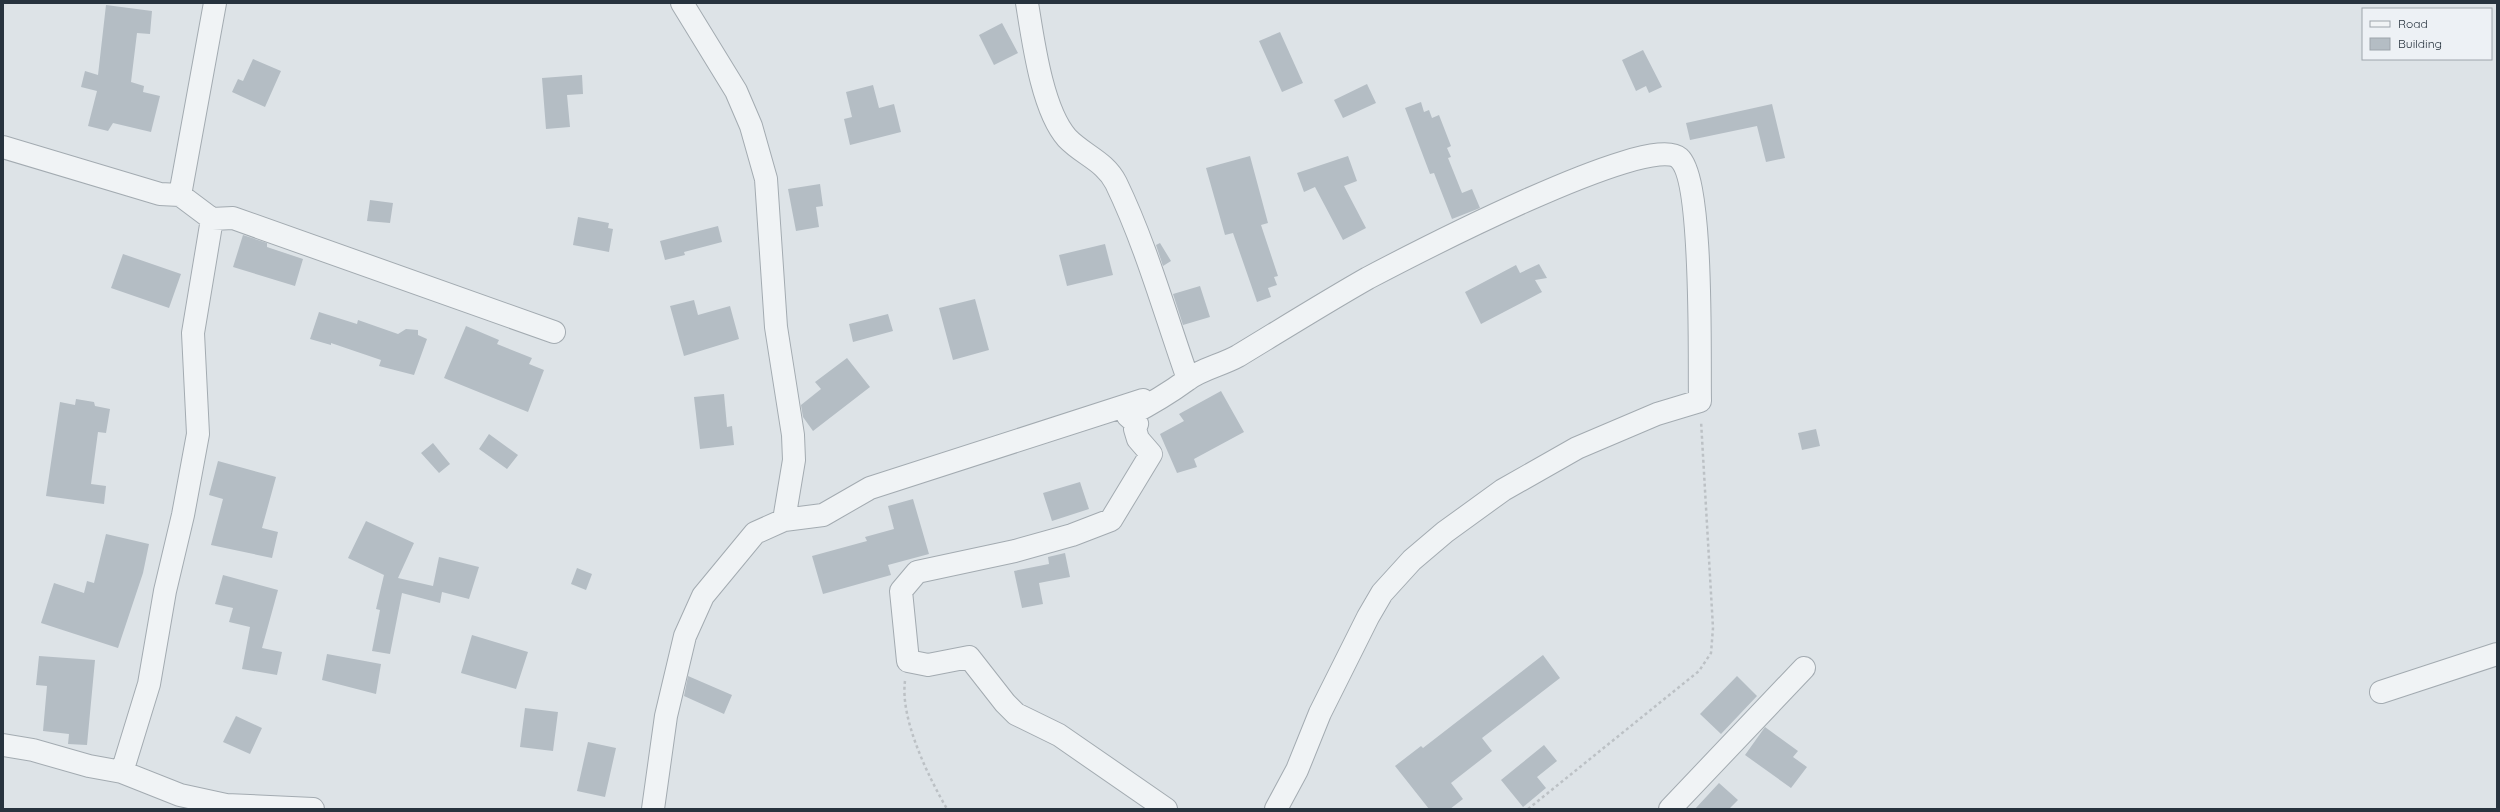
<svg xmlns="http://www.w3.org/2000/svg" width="2500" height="812" font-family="Quicksand,sans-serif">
<rect width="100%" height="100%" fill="#dde3e7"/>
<!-- building -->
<path fill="#b4bdc4" d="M106,5l46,6 -2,23 -13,-1 -6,49 13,4 -1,6 17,4 -9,36 -38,-9 -5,8 -20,-5 9,-35 -16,-4 4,-16 13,4z
M1002,23l16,30 -24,12 -15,-30z
M1280,32l23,51 -21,9 -23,-51z
M1643,50l19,37 -13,6 -3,-7 -10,5 -14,-31z
M253,59l28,12 -16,36 -33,-15 6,-13 5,2z
M582,75l1,19 -16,1 3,32 -24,2 -4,-51z
M1367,84l9,19 -33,15 -9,-18z
M873,85l6,23 15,-4 7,28 -51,13 -6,-26 8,-2 -6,-25z
M1421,102l3,10 5,-2 3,8 7,-3 12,31 -4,2 4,9 -3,1 14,35 10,-4 8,19 -28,11 -18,-46 -4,1 -25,-66z
M1772,104l13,54 -19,4 -9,-36 -67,14 -4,-17z
M1250,156l18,67 -7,2 17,51 -4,1 3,8 -9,3 3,9 -14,5 -24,-69 -8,2 -19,-67z
M1348,156l9,25 -13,5 22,42 -23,12 -28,-53 -11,5 -7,-19z
M820,184l3,22 -7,1 3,20 -23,4 -8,-42z
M370,200l23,3 -3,20 -23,-2z
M578,217l31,6 -1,5 5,1 -4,23 -36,-7z
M718,226l4,16 -38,10 1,3 -20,5 -5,-19z
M243,235l24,8v4l36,12 -8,27 -62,-19z
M1160,243l11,18 -8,5 -7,-21z
M1105,244l8,31 -46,11 -8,-31z
M123,254l58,20 -12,34 -58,-20z
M1539,264l8,14 -12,2 7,12 -61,32 -16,-32 51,-27 4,8z
M1200,286l10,31 -27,8 -10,-31z
M975,299l14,51 -36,10 -14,-52z
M694,300l4,15 32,-9 9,33 -55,17 -14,-50z
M319,312l38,12 1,-4 40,14 8,-5 12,1v5l9,4 -13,36 -35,-9 2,-6 -50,-17v2l-21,-6z
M888,314l5,17 -40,11 -4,-18z
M466,326l33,14 -2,4 35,14 -3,6 15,6 -16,42 -84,-34z
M847,358l23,29 -57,44 -10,-14 -2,-12 20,-16 -6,-7z
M1221,391l23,41 -50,27 3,8 -20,6 -17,-39 24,-13 -5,-7z
M724,394l3,33 5,-1 2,19 -34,4 -6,-52z
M76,399l18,3 1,4 15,3 -4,24 -8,-1 -7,52 15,2 -2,18 -58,-8 14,-94 15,3z
M1816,429l4,17 -18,4 -4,-17z
M489,434l29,21 -11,14 -28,-20z
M433,443l17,21 -11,9 -18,-20z
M218,461l58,16 -14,51 16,4 -6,26 -61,-13 12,-46 -14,-4z
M1080,482l9,27 -37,12 -9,-28z
M913,499l16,55 -41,11 3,10 -68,19 -11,-38 55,-15 -2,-4 29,-8 -6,-23z
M366,521l48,22 -16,35 35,8 6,-29 40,10 -10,32 -27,-7 -2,11 -38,-10 -12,61 -18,-3 8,-41 -4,-1 8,-34 -36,-17z
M106,534l43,10 -6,29 -25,75 -77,-25 13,-40 30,10 3,-12 7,2z
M1065,553l5,24 -31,6 4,21 -21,4 -8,-37 35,-7 -1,-7z
M577,568l15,6 -6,16 -15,-6z
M223,575l55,15 -16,58 20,4 -5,23 -35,-6 8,-42 -21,-5 4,-14 -18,-4z
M472,635l56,17 -12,37 -55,-16z
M327,654l54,10 -5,30 -54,-14z
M1543,655l17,23 -78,60 10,13 -41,32 12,16 -13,10h-21l-34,-43 26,-20 2,2z
M39,656l56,4 -8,85 -19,-1 1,-10 -26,-3 4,-45 -11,-1z
M688,676l44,19 -8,19 -40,-18z
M1737,676l20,20 -36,38 -21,-20z
M525,708l33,4 -5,39 -33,-4z
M236,716l26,12 -12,26 -27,-12z
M1765,727l33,24 -5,6 14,10 -16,21 -46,-33z
M588,742l28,6 -11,49 -28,-6z
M1544,745l13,16 -20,16 9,11 -23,19 -22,-27z
M1719,783l19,17 -9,9h-34z"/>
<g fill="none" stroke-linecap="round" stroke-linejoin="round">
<!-- minor casing -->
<g stroke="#a3abb1" stroke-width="24">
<path id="minor" d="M682,3l54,88 15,35 15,53 10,148 17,108 1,25 -10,60
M1027,3c6,37 15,107 40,135 16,17 38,23 49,45 30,62 49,131 72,196
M3,147l157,47 20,1 32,24 21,-1 321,114
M180,195l35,-192
M2381,692l116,-38
M3,745l30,5 56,16 33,6 58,23 46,10 87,4
M122,772l27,-88 16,-93 18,-76 15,-81 -5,-101 19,-114
M653,809l13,-93 19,-80 18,-40 52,-63 29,-13 39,-5 47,-27 273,-88
M1166,809l-107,-74 -43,-21 -11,-11 -36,-46 -41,8 -20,-4 -7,-70 16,-19 98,-21 57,-16 39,-15 40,-66 -13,-15 -3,-10 2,-5 -9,-8c21,-11 40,-22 59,-36 14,-11 35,-15 51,-24 43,-26 86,-53 130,-78 40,-21 281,-147 311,-120 25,22 20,202 21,243l-43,13 -80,34 -74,42 -58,42 -33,28 -30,33 -14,24 -48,96 -23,57 -21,39
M1670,809l134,-141"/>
</g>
<!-- path -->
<path stroke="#bcc1c5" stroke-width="2.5" stroke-dasharray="3 3" stroke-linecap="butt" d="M905,681c-5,38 23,95 42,128
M1528,809l171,-138 12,-18 2,-25 -12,-207"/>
<!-- minor -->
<use href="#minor" stroke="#f0f3f5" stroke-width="22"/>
</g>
<!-- border -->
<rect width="2500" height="812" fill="none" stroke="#27333e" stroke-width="8"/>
<!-- legend -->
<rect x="2362" y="8" width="130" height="52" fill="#edf1f5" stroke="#9ea5ac"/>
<rect x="2370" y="21" width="20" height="6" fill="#f0f3f5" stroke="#9ea5ac"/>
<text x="2398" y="28" font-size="12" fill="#27333e">Road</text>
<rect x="2370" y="38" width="20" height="12" fill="#b4bdc4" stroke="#9ea5ac"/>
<text x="2398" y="48" font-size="12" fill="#27333e">Building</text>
</svg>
